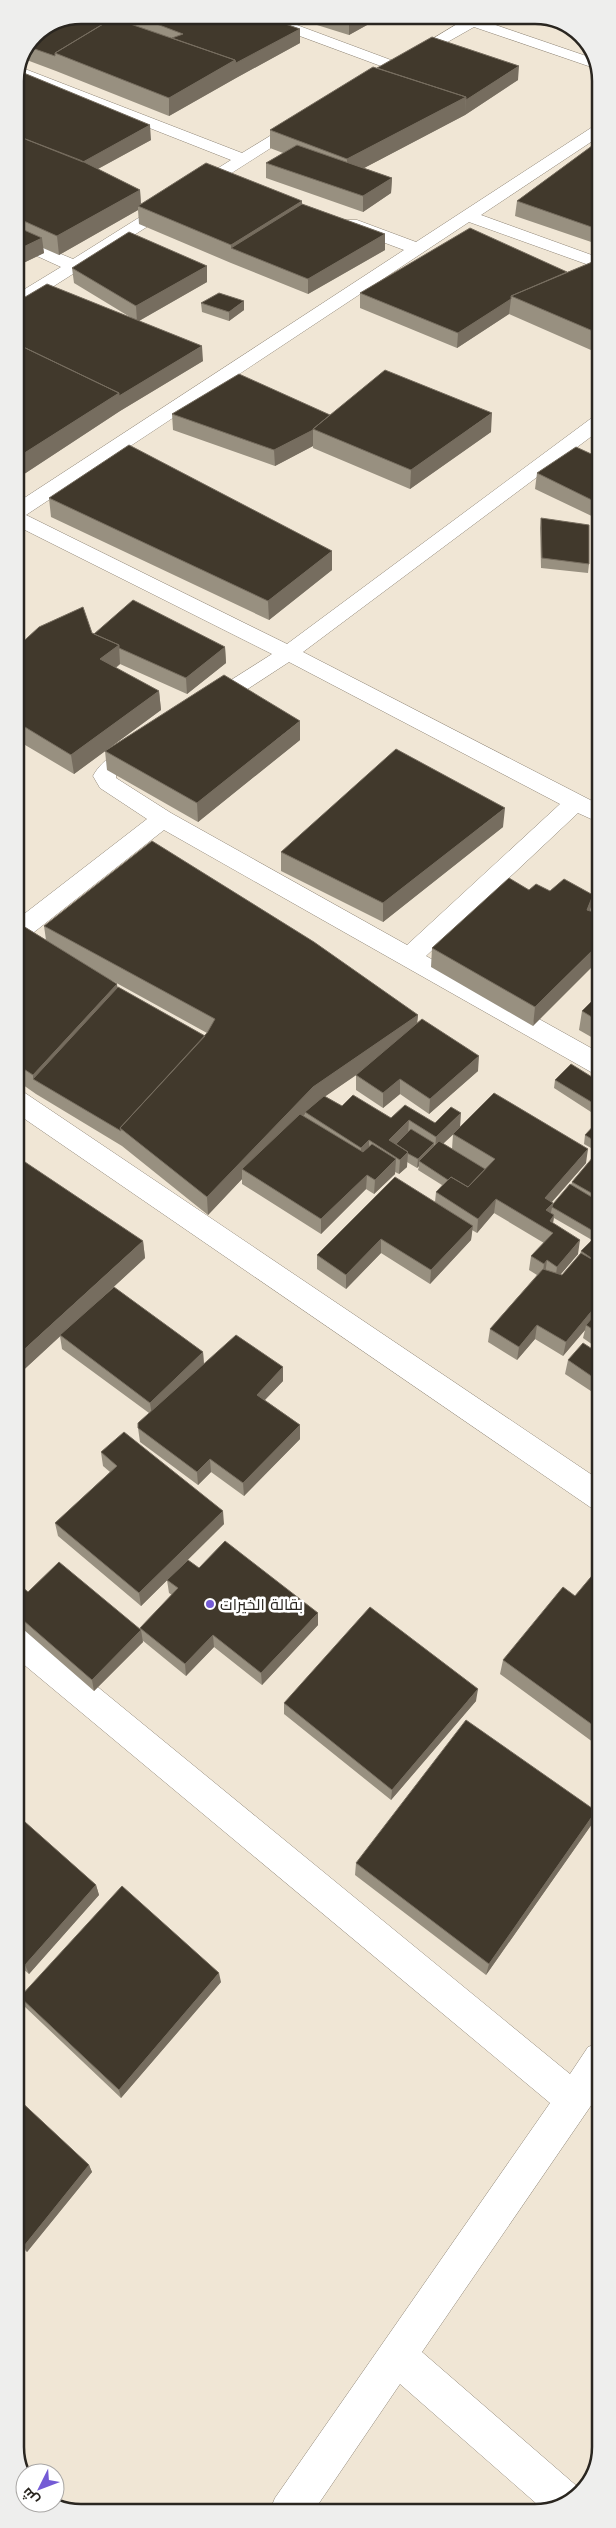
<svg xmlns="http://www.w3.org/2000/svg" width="616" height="2528" font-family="'Work Sans',Cairo,sans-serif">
<rect width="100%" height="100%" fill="#f0e6d5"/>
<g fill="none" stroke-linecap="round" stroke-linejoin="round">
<!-- minor casing -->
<g stroke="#908677" stroke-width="1">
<path id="minor" d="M249,15h21l129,48 3,3 -3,3h-10l-138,-51z
M472,15h19l-7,6 111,38 5,11 -126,-43 -60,34 -5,2 -8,-5z
M25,69l217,84 54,-33 6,-2 8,5 -289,184 -6,1v-13l46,-28 -46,-21v-11l58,24 158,-99 -211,-83 -2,-5z
M600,124v12l-119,79 119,43v11l-131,-47 -443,293 261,129 306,-227 7,-2v15l-297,222 297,153v18l-22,-10 -152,143 174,97v21l-9,-2 -427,-242 -140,110 -9,2v-21l132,-102 -47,-31 -7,-12c8,-16 35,-36 54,-31l3,5 -3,5 -31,20v3l55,35 236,132 153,-141 -271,-142 -72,47 -8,2 -8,-2 -3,-5 3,-5 71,-45 -257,-129v-21l389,-254 -59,-22 -3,-4 3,-4h12l59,22 178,-116z
M16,1090l9,3 576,388v30l-11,-4 -574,-394z
M16,1625l11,4 543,445 18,-27 13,-5v49l-179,261 157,136 2,5 -35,19 -146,-128 -87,128h-44l6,-14 275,-395 -534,-445z"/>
</g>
<!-- minor -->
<use href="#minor" fill="#fff" fill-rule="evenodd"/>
</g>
<!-- wall -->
<path fill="#989080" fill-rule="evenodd" d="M81,15h178l41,14v14l-64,35 -67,38 -113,-45 -32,-12 10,-25z
M285,15h100l-36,20z
M452,15h21l-7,5z
M377,68l141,12 -53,35 -101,53 28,10 -1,15 -28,19 -97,-34v-15l17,-10 -13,-5v-18z
M15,80l136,60 -53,29 42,21 1,14 161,-3v3l83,30v16l-77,44 -77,-31 -92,-39 -1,-14 -79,45 -16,-7 1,5 -29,14z
M600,140v105l-85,-29 2,-15z
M600,261v93l-91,-40 -52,34 -97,-40v-15l207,-21z
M207,266v16l-68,39 64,40 -83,50 -105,69v-177l115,14 -56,-34 -2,-15z
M201,303l43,7 -15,11 -27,-9z
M172,414l158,1 161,17 -81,57 -97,-41v-2l-38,20 -102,-36z
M600,458v62l-65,-31 2,-16z
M49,498l283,53v19l-63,50 -218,-103z
M541,518l48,46 -1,9 -47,-5 -1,-40z
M92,633l2,1 131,13 1,16 -39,31 -67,-30 -4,4 43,23 2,19 -87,64 -59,-35v-90z
M300,740l-102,82 -91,-52 -2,-19z
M503,827l-120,95 -102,-51v-19z
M564,879l-31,147 -102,-59 1,-19 97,-58 21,1z
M15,921l31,19 -2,-14 374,89 -1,8 61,48 -49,43 -29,-20 -17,14 -27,-18v-15l2,-1 -33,22 17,10 49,12 44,5 25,5 126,35 -34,39 1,2 18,-19 1,-3 26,-30 -14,-8 1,-9 15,-16v231l-17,-12 2,-8 -22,26 -28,-17 -18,21 -29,-18 2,-13 47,-54 -8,-5 2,-14 13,-13 -50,-30 -17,20 -5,-3 -1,10 -41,44 -49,-31 -35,36 -29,-20v-14l118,-53 1,-10 6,-7 -24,-15 1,-4 -2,2 -10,-6v5l-8,7 -4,-2v2l-21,20 -8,-5 -45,45 -79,-50v-5l-34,36 -86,-69 -86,-52 -20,-14zM111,980l96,53 -2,3 -87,-49zM460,1128l-7,6 -1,15 33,20 -42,-25zM554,1218l38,22 -11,11 -1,3 -18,21h-2l18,-21 -25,-31z
M600,993v49l-21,-12 3,-19z
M555,1080l45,2 -9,30 -37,-24z
M143,1241l2,17 -48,44 106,50 1,12 79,3v14l-18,19 35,25v14l-56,57 -33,-24 -13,13 -58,-43 -2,-14 11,-15 -87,-64 -2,-13 -44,41z
M600,1354v43l-35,-23 3,-14z
M101,1452l123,72 -83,82 -83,-70 -3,-13 55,-51 -7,-6z
M601,1565v183l-101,-74 3,-14 72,-64z
M199,1568l119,57 -56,60 -48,-38 -28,29 -44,-36 1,2 -49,49 -78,-68v-41l12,10 113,38 -1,-2 32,-33 -3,-2 -2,-13z
M476,1701l-85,99 -107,-86v-11z
M596,1811l-4,13 -106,151 -131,-100 1,-12z
M16,1814l80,71 3,10 -70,79 -13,-11z
M221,1982l-100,116 -97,-92 -4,-9z
M16,2097l73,68 3,7 -65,80 -11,-10z"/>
<!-- shaded-wall -->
<path fill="#766d5f" d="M132,15l1,14 -20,-8z
M359,15h26l-36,20v-15z
M466,15h7l-7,5z
M300,29v14l-64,35 -67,38v-18l66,-38z
M519,66l-1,14 -53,35 1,-15z
M466,97l-1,18 -118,62v-18z
M150,125l1,15 -70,38 -1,-15z
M392,178l-1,15 -28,19v-16z
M140,190l1,17 -3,-1v4l-79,45 -2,-19z
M302,201v19l-71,28v15v-18z
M385,234v16l-77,44v-15z
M42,238l2,15 -29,14v-16z
M207,266v16l-70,40 -1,-16z
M511,299l-2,15 -52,34 1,-15z
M244,301v9l-15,11v-9z
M202,346l1,15 -83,50 -1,-15z
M119,393l1,18 -105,69v-21z
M492,413l-1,19 -81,57 1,-19z
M313,430v16l-38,20 -1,-16z
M332,551v19l-63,50 -1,-19z
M119,645l1,19 -18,14 -2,-19z
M225,647l1,16 -39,31 -1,-16z
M159,691l2,19 -87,64 -3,-19z
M300,721v19l-102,82 -1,-19z
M505,808l-2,19 -120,95v-19z
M593,895l-3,18 -3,-3z
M600,943v16l-67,67 2,-19z
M117,984l2,18 -86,77v-4z
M418,1015l-2,18 -103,72 -8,7v2l-57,59 -6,-4v10l-34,36 -1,-18 106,-110z
M479,1056l-1,15 -49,43 1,-15z
M400,1079v15l-17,14v-15z
M600,1095v7l-9,10 2,-9z
M461,1113l-1,15 -25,23 1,-14z
M409,1120l-1,14 -12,12 -7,-6z
M369,1140v15l-9,8 1,-15z
M434,1143l-1,9 -14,9v5l-2,2 1,-9z
M588,1149l-2,14 -44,50 3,-15z
M408,1152l-1,15 -8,7 1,-14z
M396,1159l-1,15 -21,20 1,-14z
M367,1175l-1,14 -45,45v-15z
M496,1199l-2,14 -17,20 1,-14z
M553,1203l-3,14 -4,-7z
M554,1215l-2,15 -2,-9z
M473,1226l-2,14 -41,44 1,-14z
M381,1239v14l-35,36v-14z
M580,1240l-2,14 -23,27 2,-14z
M143,1241l2,17 -129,119v-20z
M547,1260l-2,15 -3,3 2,-14z
M600,1301v11l-14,13 -1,5 -22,26 3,-14z
M537,1325l-2,14 -18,21 2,-13z
M203,1352l1,14 -52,50 -2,-13z
M283,1367v14l-26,27v-13z
M300,1425v14l-56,57 -1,-13z
M210,1459l1,13 -13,13 -1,-13z
M223,1511l1,13 -83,82 -2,-13z
M318,1613v12l-56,60 -1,-12z
M141,1630l2,12 -49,49 -2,-11z
M213,1635l1,12 -28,29 -1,-12z
M478,1689l-2,12 -85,99 1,-10z
M596,1811l-4,13 -106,151 3,-11z
M96,1885l3,10 -70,79 -4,-9z
M219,1973l2,9 -100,116 -2,-8z
M89,2165l3,7 -65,80 -3,-6z"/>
<!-- building -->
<path fill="#41392c" stroke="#766d5f" d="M81,15h51l-14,4 -5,-1 -58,35v3l-26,-9 5,-13z
M133,15h126l41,14 -64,34 -1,-3 -63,-22 11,-4z
M333,15h26l-10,5z
M113,18l122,42 -66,38 -114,-45z
M432,37l87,29 -53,34v-3l-89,-29z
M373,67l93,30 -119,62 -77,-29z
M19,71l131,54 -67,37 -68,-27v-55z
M15,135l65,25 60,30 -83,46 -42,-19z
M600,140v90l-83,-29z
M297,145l95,33 -29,18 -97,-33z
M206,163l96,38 -71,44 -93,-39z
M302,204l83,30 -77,45 -77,-31z
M15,226l27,12 -27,13z
M470,228l97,44 -56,24v3l-53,34 -98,-40z
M129,232l78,34 -71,40 -64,-38z
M597,260l3,1v73l-89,-38z
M47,284l155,62 -83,50v-3l-104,-50v-40z
M219,293l25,8 -15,11 -28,-9z
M15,343l104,50 -104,66z
M385,370l107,43 -81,57 -98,-41z
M239,374l91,41 -17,14v1l-39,20 -102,-36z
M129,445l203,106 -64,50 -219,-103z
M576,447l24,11v46l-63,-31z
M541,518l48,7v39l-47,-6z
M133,600l92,47 -39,31 -67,-30v-3l-25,-11z
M83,607l9,26 27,12 -19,14 59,32 -88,64 -56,-34v-72l24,-22z
M224,675l76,46 -103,82 -92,-52z
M396,749l109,59 -122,95 -102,-51z
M152,841l162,101 104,73 -105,72 -106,110 -87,-69 87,-95 8,-14 -171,-93z
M509,878l20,12 7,-6 14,7 14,-12 29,16 -6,15 13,4v29l-65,64 -103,-59z
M15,921l102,63 -84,91 -17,-11z
M118,987l87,49 -85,92 1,3 -88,-52z
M600,993v29l-18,-11z
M422,1019l57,37 -49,43 -30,-20 -17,14 -27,-18z
M571,1064l29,18v13l-7,8 -38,-23z
M494,1093l94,56 -43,49 8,5 -7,7 8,5 -4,6 30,19 -23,27 -10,-7 -3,4 -13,-8 22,-23 -57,-34 -18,20 -42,-27 15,-15 17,10 27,-28 -42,-25z
M353,1095l38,23 14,-13 30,18 16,-16 10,6 -25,24 -27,-17 -20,20 19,12 -8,8 -31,-20 -8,8 -56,-36 19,-16 18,10z
M300,1114l63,38 9,-8 24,15 -21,21 -8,-5 -46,44 -79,-50z
M600,1119v25l-15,-9z
M411,1129l23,14 -16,16 -11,-6 1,-1 -12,-8z
M439,1141l46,28 -17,18 -17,-10 -3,3 -29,-19z
M599,1150l1,1v47l-28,-16z
M16,1156l127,85 -127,116z
M395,1177l78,49 -42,44 -50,-31 -35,36 -29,-20z
M570,1184l30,18v33l-48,-28 1,-3z
M596,1236l4,3v25l-19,-13z
M581,1253l19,11v37l-34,41 -29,-17 -18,22 -29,-18 53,-60 19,6z
M114,1287l89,65 -53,51 -90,-68z
M600,1309v25l-14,-9z
M236,1335l47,32 -26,28 43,30 -57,58 -33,-24 -13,13 -59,-44v-5z
M583,1343l17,11v28l-32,-22z
M124,1432l99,79 -84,82 -84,-70 62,-57 -16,-14z
M225,1541l93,72 -57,60 -48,-38 -28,29 -45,-36 38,-40 -11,-8 21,-20 11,8z
M59,1562l82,68 -49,50 -76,-66v-32l12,10z
M601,1565v166l-98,-71 60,-73 12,9z
M370,1607l108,82 -86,101 -108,-87z
M466,1720l130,91 -107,153 -133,-101z
M16,1814l80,71 -71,80 -9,-8z
M122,1886l97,87 -100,117 -99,-93z
M16,2097l73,68 -65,81 -8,-7z"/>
<!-- markers -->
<circle fill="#745bd5" stroke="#fff" stroke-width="2" cx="210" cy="1604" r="5"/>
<g text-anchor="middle" stroke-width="5" stroke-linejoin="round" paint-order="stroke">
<!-- poi labels -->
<g font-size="16" fill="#2a2620" stroke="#fff" text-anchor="start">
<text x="220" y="1610">بقالة الخيرات</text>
</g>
</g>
<!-- crop -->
<path d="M0 0H616V2528H0ZM81 24H535A57 57 0 0 1 592 81V2447A57 57 0 0 1 535 2504H81A57 57 0 0 1 24 2447V81A57 57 0 0 1 81 24Z" fill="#eeeeed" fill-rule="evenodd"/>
<path fill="none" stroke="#2a2620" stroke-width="2.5" d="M81 24H535A57 57 0 0 1 592 81V2447A57 57 0 0 1 535 2504H81A57 57 0 0 1 24 2447V81A57 57 0 0 1 81 24Z"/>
<!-- north arrow -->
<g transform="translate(40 2488) rotate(228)"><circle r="24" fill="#ffffff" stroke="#aaa8a6"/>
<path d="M0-4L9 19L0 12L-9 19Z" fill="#745bd5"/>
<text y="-8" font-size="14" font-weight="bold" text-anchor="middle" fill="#2a2620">ش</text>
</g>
</svg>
